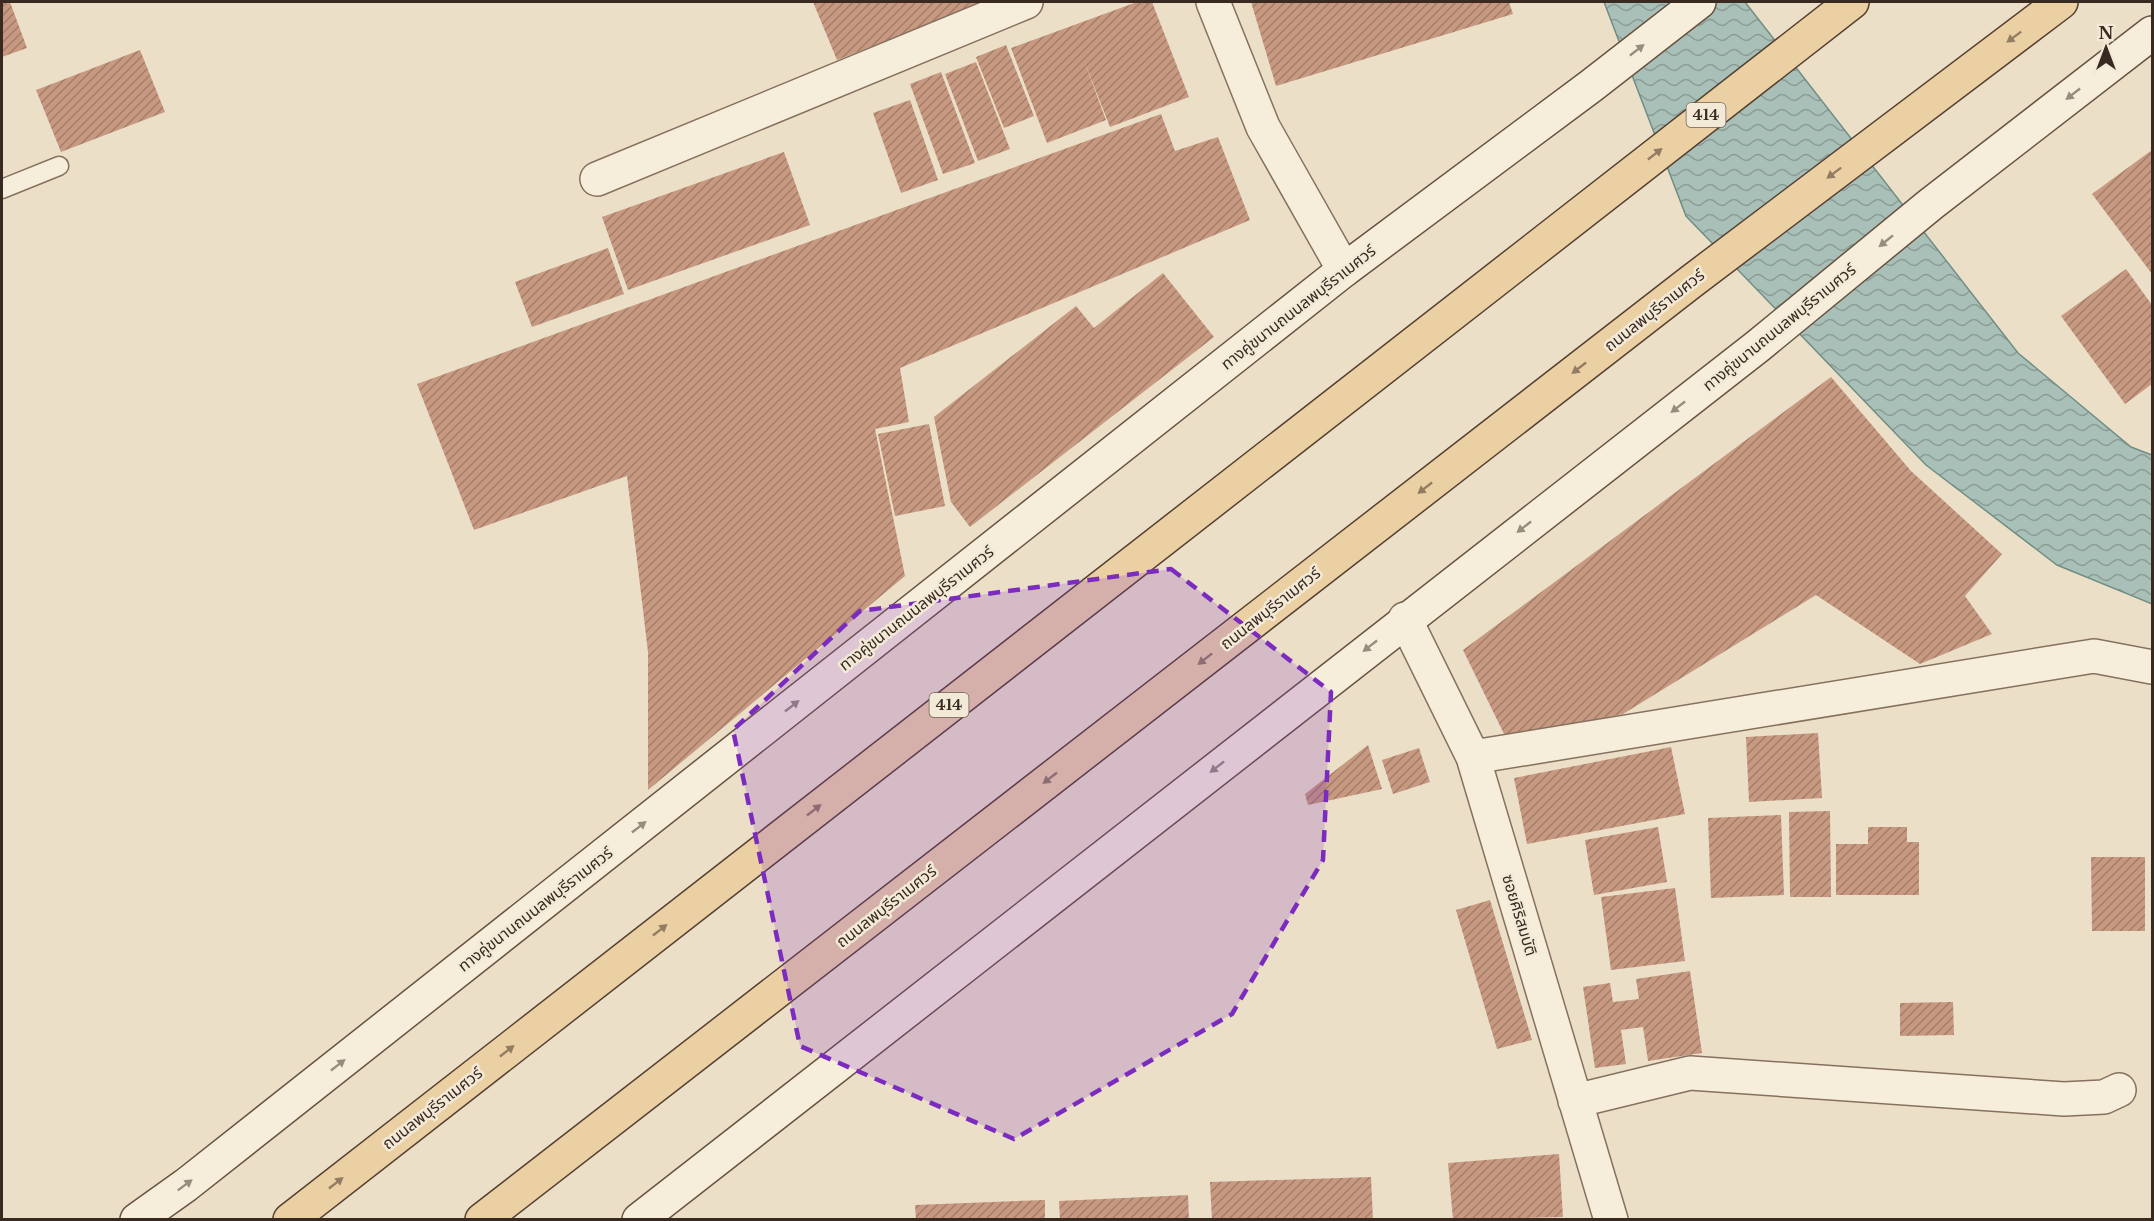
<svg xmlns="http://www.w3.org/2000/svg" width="2154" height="1221" font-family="'Libre Baskerville','Noto Sans Thai',serif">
<defs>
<pattern id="water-waves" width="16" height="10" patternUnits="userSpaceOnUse" patternTransform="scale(1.5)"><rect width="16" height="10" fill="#a9c0b8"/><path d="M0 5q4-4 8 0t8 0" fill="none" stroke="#8b9c95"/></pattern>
<pattern id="building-hatch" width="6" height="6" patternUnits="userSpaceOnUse" patternTransform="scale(1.5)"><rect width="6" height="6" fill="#c79981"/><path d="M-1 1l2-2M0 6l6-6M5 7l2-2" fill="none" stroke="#a37d69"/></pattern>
</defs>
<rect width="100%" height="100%" fill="#ecdfc8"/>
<!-- water -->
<path fill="url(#water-waves)" stroke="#708e84" stroke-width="1.5" d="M1604,2h141l273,351 113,94 21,8v149l-95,-39 -131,-100 -240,-249z"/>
<!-- building -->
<path fill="url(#building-hatch)" d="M2,2h8l17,46 -25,9z
M813,2h173l-149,58z
M1137,2h15l37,95 -79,30 -27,-69 23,62 -59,23 -36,-95z
M1251,2h258l4,12 -237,72z
M1006,45l28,71 -30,12 -28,-71z
M140,50l25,62 -104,40 -25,-62z
M976,62l34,87 -32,12 -33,-87z
M941,72l34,91 -32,11 -33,-90z
M910,100l28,80 -37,13 -28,-80z
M1161,114l14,37 43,-14 32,83 -350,148 9,54 -34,7 30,147 -257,214v-138l-21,-176 -153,54 -57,-146z
M2152,150v124l-60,-80z
M784,152l26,73 -182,65 -26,-73z
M608,248l16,46 -92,33 -17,-45z
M2126,269l26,36v79l-27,20 -64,-88z
M1163,273l51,64 -244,190 -19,-25 -17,-85 142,-111 18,22z
M1831,377l80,94 91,83 -37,42 27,38 -72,30 -104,-69 -193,119 -117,24 -43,-88z
M929,424l16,82 -50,10 -17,-82z
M1818,733l4,65 -73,4 -3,-65z
M1368,745l14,44 -74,16 -3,-11z
M1671,747l14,67 -158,30 -13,-66z
M1419,748l11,34 -37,12 -11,-34z
M1830,811l1,86h-41l-1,-85z
M1781,815l3,80 -73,3 -3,-80z
M1658,827l9,55 -73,13 -9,-55z
M1868,827h39v15h12v53h-83v-51h32z
M2091,857h54v74h-53z
M1675,888l10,73 -74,9 -10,-73z
M1490,900l42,140 -35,9 -41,-139z
M1690,971l12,82 -54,8 -5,-34 -22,3 5,34 -31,4 -12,-81 27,-4 3,19 26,-3 -3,-20z
M1953,1002l1,33 -54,1v-33z
M1559,1154l4,63 -110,3 -5,-57z
M1371,1177l2,43h-161l-2,-38z
M1188,1195l1,25h-129l-1,-19z
M1045,1200v20h-129l-1,-15z"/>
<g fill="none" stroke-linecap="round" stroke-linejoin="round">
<!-- service casing -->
<g stroke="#86715e" stroke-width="21">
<path id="service" d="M2,189l57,-23"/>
</g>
<!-- minor casing -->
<g stroke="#86715e" stroke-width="36">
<path id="minor" d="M1213,2l50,125 81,143
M597,179l429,-177
M1405,619l68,138 138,463
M1473,757l621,-101 58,11
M1575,1101l115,-28 374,26 40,-2 15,-7"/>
</g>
<!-- secondary casing -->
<g stroke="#685241" stroke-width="36">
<path id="secondary" d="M137,1220l49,-35 1158,-915 247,-184 108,-84
M639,1220l1119,-874 173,-142 221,-171"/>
</g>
<!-- primary casing -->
<g stroke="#554032" stroke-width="36">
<path id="primary" d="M290,1220l1562,-1218
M482,1220l1210,-939 369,-279"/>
</g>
<!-- service -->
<use href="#service" stroke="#f7eddb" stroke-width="18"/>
<!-- minor -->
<use href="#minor" stroke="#f7eddb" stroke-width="33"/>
<!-- secondary -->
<use href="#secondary" stroke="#f7eddb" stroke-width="33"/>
<!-- primary -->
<use href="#primary" stroke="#ebd0a4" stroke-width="33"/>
</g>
<!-- one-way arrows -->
<defs><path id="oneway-solid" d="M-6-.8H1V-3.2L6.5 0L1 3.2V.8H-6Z" transform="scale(1.5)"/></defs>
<g fill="#927d62">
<use href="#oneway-solid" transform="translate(2014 37) rotate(143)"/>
<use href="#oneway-solid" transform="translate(1655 154) rotate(-38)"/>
<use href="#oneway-solid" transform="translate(1834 173) rotate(143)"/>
<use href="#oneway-solid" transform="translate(1579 368) rotate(142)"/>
<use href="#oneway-solid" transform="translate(1425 488) rotate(142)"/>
<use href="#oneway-solid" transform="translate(1205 659) rotate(142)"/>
<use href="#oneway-solid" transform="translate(1050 778) rotate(142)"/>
<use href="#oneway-solid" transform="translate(814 810) rotate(-38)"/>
<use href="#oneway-solid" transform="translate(660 930) rotate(-38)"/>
<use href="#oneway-solid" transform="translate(507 1051) rotate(-38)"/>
<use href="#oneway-solid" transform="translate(336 1183) rotate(-38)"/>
</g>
<g fill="#988c7e">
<use href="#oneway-solid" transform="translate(1637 50) rotate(-38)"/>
<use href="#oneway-solid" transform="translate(2073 94) rotate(142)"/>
<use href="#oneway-solid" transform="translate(1886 241) rotate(141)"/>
<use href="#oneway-solid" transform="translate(1678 407) rotate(142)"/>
<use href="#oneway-solid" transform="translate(1524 527) rotate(142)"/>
<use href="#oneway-solid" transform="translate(1370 646) rotate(142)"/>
<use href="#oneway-solid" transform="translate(792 706) rotate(-38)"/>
<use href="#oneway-solid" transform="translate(1217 767) rotate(142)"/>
<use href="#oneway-solid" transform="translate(639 827) rotate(-38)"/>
<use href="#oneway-solid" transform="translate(338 1065) rotate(-38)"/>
<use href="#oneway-solid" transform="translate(185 1185) rotate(-37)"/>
</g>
<!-- marked area -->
<path fill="#7b2cbf" fill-opacity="0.2" stroke="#7b2cbf" stroke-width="4.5" stroke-dasharray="12 8" stroke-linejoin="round" d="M1171,569l160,123 -8,168 -91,154 -218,125 -214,-93 -67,-316 127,-119z"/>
<g text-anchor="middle" stroke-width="5" stroke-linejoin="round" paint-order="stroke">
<!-- shield labels -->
<g fill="#f3e9d7" stroke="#706358" stroke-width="1.5">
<rect x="1686.5" y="103" width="39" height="24" rx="4.5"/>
<rect x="929.5" y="693" width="39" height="24" rx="4.5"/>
</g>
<g font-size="15" font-weight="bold" fill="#382a21">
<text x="1706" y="120">414</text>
<text x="949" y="710">414</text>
</g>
<!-- street labels -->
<g font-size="16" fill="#382a21" stroke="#f3e9d7">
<text transform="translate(1298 307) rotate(-38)" y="6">ทางคู่ขนานถนนลพบุรีราเมศวร์</text>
<text transform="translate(1654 310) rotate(-38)" y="6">ถนนลพบุรีราเมศวร์</text>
<text transform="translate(1779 327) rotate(-39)" y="6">ทางคู่ขนานถนนลพบุรีราเมศวร์</text>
<text transform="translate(916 608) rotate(-38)" y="6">ทางคู่ขนานถนนลพบุรีราเมศวร์</text>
<text transform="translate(1270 608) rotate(-38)" y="6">ถนนลพบุรีราเมศวร์</text>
<text transform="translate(886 906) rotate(-38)" y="6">ถนนลพบุรีราเมศวร์</text>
<text transform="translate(535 909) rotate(-38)" y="6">ทางคู่ขนานถนนลพบุรีราเมศวร์</text>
<text transform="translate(1520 915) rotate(73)" y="6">ซอยศิริสมบัติ</text>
<text transform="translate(432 1108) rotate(-38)" y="6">ถนนลพบุรีราเมศวร์</text>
</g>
</g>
<!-- border -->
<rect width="2154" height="1221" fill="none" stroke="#382a21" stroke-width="6"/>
<!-- north arrow -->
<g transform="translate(2106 48)" stroke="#f3e9d7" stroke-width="4.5" paint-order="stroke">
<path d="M0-4.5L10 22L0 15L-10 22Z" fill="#382a21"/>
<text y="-9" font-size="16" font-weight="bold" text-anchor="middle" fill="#382a21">N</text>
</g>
</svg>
